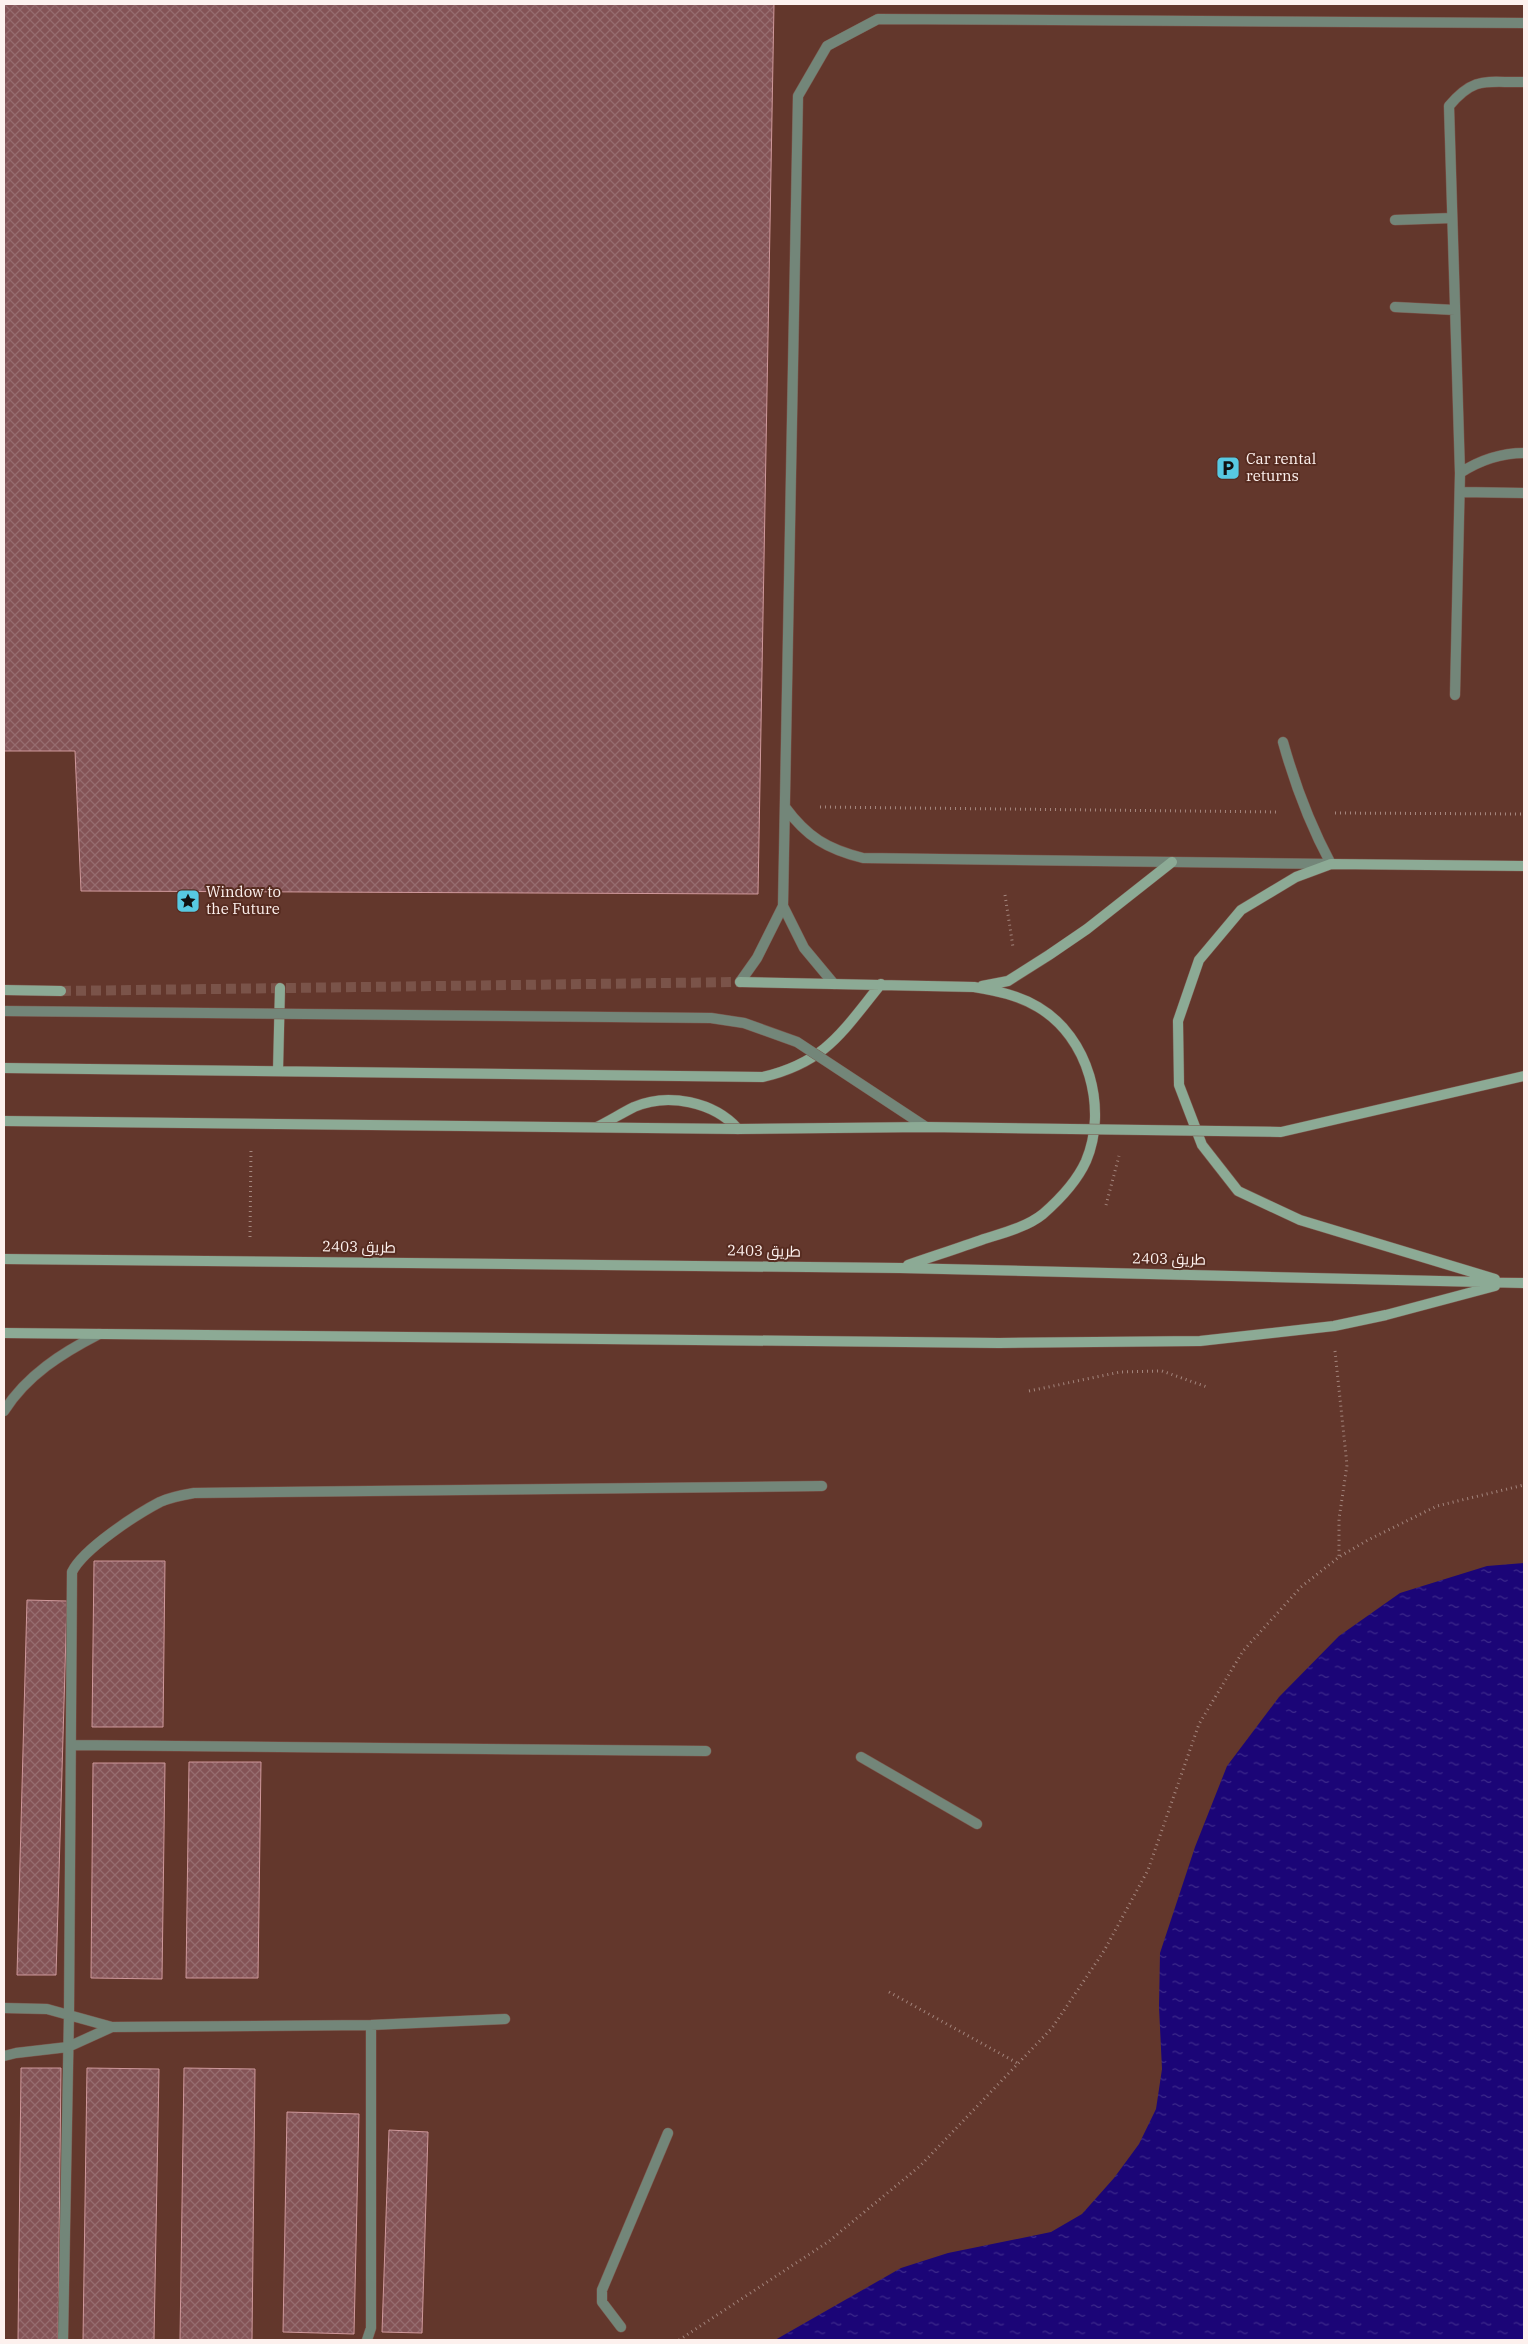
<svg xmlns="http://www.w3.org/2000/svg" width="1528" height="2344" font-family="'IBM Plex Serif',Cairo,serif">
<defs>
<pattern id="water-ripples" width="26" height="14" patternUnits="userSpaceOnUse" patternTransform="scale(1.25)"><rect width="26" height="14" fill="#1b0577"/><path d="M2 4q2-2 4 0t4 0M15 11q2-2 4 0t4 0" fill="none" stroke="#3d2a8b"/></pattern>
<pattern id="building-cross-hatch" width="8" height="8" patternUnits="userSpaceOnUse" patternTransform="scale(1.25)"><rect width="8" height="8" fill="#845356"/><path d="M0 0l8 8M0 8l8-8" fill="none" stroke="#966c6f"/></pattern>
</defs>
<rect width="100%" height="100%" fill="#63372c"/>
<!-- water -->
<path fill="url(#water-ripples)" d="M1524,1563v777h-749l126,-72 47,-15 103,-21 31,-18 32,-36 25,-34 17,-35 6,-40 -3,-62 1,-54 35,-106 32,-81 52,-69 60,-61 61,-43 87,-27z"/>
<!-- building -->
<path fill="url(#building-cross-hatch)" stroke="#cf989b" d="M4,4h770l-16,890 -677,-3 -6,-140h-71z
M94,1561h71l-2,166h-71z
M27,1600l40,1 -11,374h-39z
M189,1762h72l-3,216h-72z
M93,1763h72l-3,216 -71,-1z
M21,2068h40l-3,272h-40z
M87,2068l72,1 -5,271h-71z
M184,2068l71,1 -3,271h-72z
M287,2112l72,2 -5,220 -71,-2z
M389,2130l39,2 -6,201 -40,-1z"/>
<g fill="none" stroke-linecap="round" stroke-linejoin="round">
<!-- secondary-tunnel -->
<path stroke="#7a5349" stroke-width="10" stroke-dasharray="10 5" stroke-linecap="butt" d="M61,991l679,-9"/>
<!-- lane casing -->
<g stroke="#7c554b" stroke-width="11">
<path id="lane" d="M1395,220l57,-2
M1395,307l60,3
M1460,473c20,-13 40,-20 64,-20
M1461,492l63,1
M1455,695l5,-222 -11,-367c26,-31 38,-23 75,-24
M785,807c22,30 42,42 78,51l468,6c-21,-39 -36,-79 -48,-122
M740,982l17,-24 26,-52
M834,984l-30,-36 -21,-42 15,-810 29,-50 51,-27 646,4
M4,1411c23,-36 58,-58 95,-77
M71,1745l635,6
M861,1757l116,67
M4,2008l43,1 65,18 259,-2 134,-6
M4,2056l12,-3 52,-6 44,-20
M621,2327l-19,-25v-12l66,-157
M63,2340l6,-326 3,-442c11,-23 65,-58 88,-70 11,-5 22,-7 34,-9l628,-7
M367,2340l4,-12v-303"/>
</g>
<!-- secondary casing -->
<g stroke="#7c554b" stroke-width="11">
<path id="secondary" d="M740,982l234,5c23,4 44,8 64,20 51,30 70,102 48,154 -9,20 -27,39 -43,53 -16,13 -40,19 -59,25 -25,9 -50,17 -76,26
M982,986l26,-5 41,-26 38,-26 85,-67
M4,990l57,1
M4,1068l759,9c63,-15 79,-45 118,-93
M278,1071l2,-83
M597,1127c12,-6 25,-14 37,-20 34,-15 80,-5 104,22
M4,1259l896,9 624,15
M1495,1279l-195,-59 -62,-29 -36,-46 -23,-60 -1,-64 21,-61 42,-50 55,-33 35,-13 193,2
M4,1333l995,10 201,-2 134,-15 52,-11 109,-29"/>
</g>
<!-- path -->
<path stroke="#a3857d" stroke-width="3" stroke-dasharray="1 4" stroke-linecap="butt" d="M820,807l459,5
M1335,813l189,1
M1005,895l8,52
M1106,1205l13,-49
M250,1237l1,-89
M1335,1351l12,114 -8,54v37
M1029,1391l91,-19 42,-1 45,16
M889,1992l130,72
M679,2340l149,-98 92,-76 132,-138 52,-77 44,-81 51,-146 44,-73 58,-64 38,-30 29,-17 69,-34 87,-21"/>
<!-- lane -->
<use href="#lane" stroke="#738679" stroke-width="10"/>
<!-- secondary -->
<use href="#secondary" stroke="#8caa95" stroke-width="10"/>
<!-- lane-bridge casing -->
<g stroke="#7c554b" stroke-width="11" stroke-linecap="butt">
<path id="lane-bridge" d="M4,1011l707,7 33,5 53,19 129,85"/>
</g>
<!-- secondary-bridge casing -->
<g stroke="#7c554b" stroke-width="11" stroke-linecap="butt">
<path id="secondary-bridge" d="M4,1121l734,8 188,-2 355,5 243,-56"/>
</g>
<!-- lane-bridge -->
<use href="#lane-bridge" stroke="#738679" stroke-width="10"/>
<!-- secondary-bridge -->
<use href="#secondary-bridge" stroke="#8caa95" stroke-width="10"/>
</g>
<!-- icons -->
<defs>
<g id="parking-square" transform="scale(1.25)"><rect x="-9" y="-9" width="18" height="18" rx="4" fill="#57c9e2" stroke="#572c21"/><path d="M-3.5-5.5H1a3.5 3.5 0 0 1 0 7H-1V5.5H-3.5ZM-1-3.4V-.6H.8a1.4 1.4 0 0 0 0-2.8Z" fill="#111"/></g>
<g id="sight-square" transform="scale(1.25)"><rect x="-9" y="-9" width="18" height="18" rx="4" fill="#57c9e2" stroke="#572c21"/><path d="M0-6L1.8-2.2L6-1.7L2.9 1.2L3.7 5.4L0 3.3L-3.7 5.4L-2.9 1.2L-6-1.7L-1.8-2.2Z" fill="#111"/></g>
</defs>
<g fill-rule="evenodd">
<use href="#parking-square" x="1228" y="468"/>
<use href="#sight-square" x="188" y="901"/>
</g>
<g text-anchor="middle" stroke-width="4" stroke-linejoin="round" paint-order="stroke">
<!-- poi labels -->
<g font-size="15" fill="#fdf1ee" stroke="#572c21" text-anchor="start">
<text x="1246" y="464">Car rental<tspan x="1246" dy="17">returns</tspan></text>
<text x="206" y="897">Window to<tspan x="206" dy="17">the Future</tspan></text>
</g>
<!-- street labels -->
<g font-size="15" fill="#fdf1ee" stroke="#572c21">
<text transform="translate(359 1247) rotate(1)" y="5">طريق 2403</text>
<text transform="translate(764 1251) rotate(1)" y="5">طريق 2403</text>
<text transform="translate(1169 1259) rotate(1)" y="5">طريق 2403</text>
</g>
</g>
<!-- border -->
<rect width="1528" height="2344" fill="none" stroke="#fdf1ee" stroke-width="10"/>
</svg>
